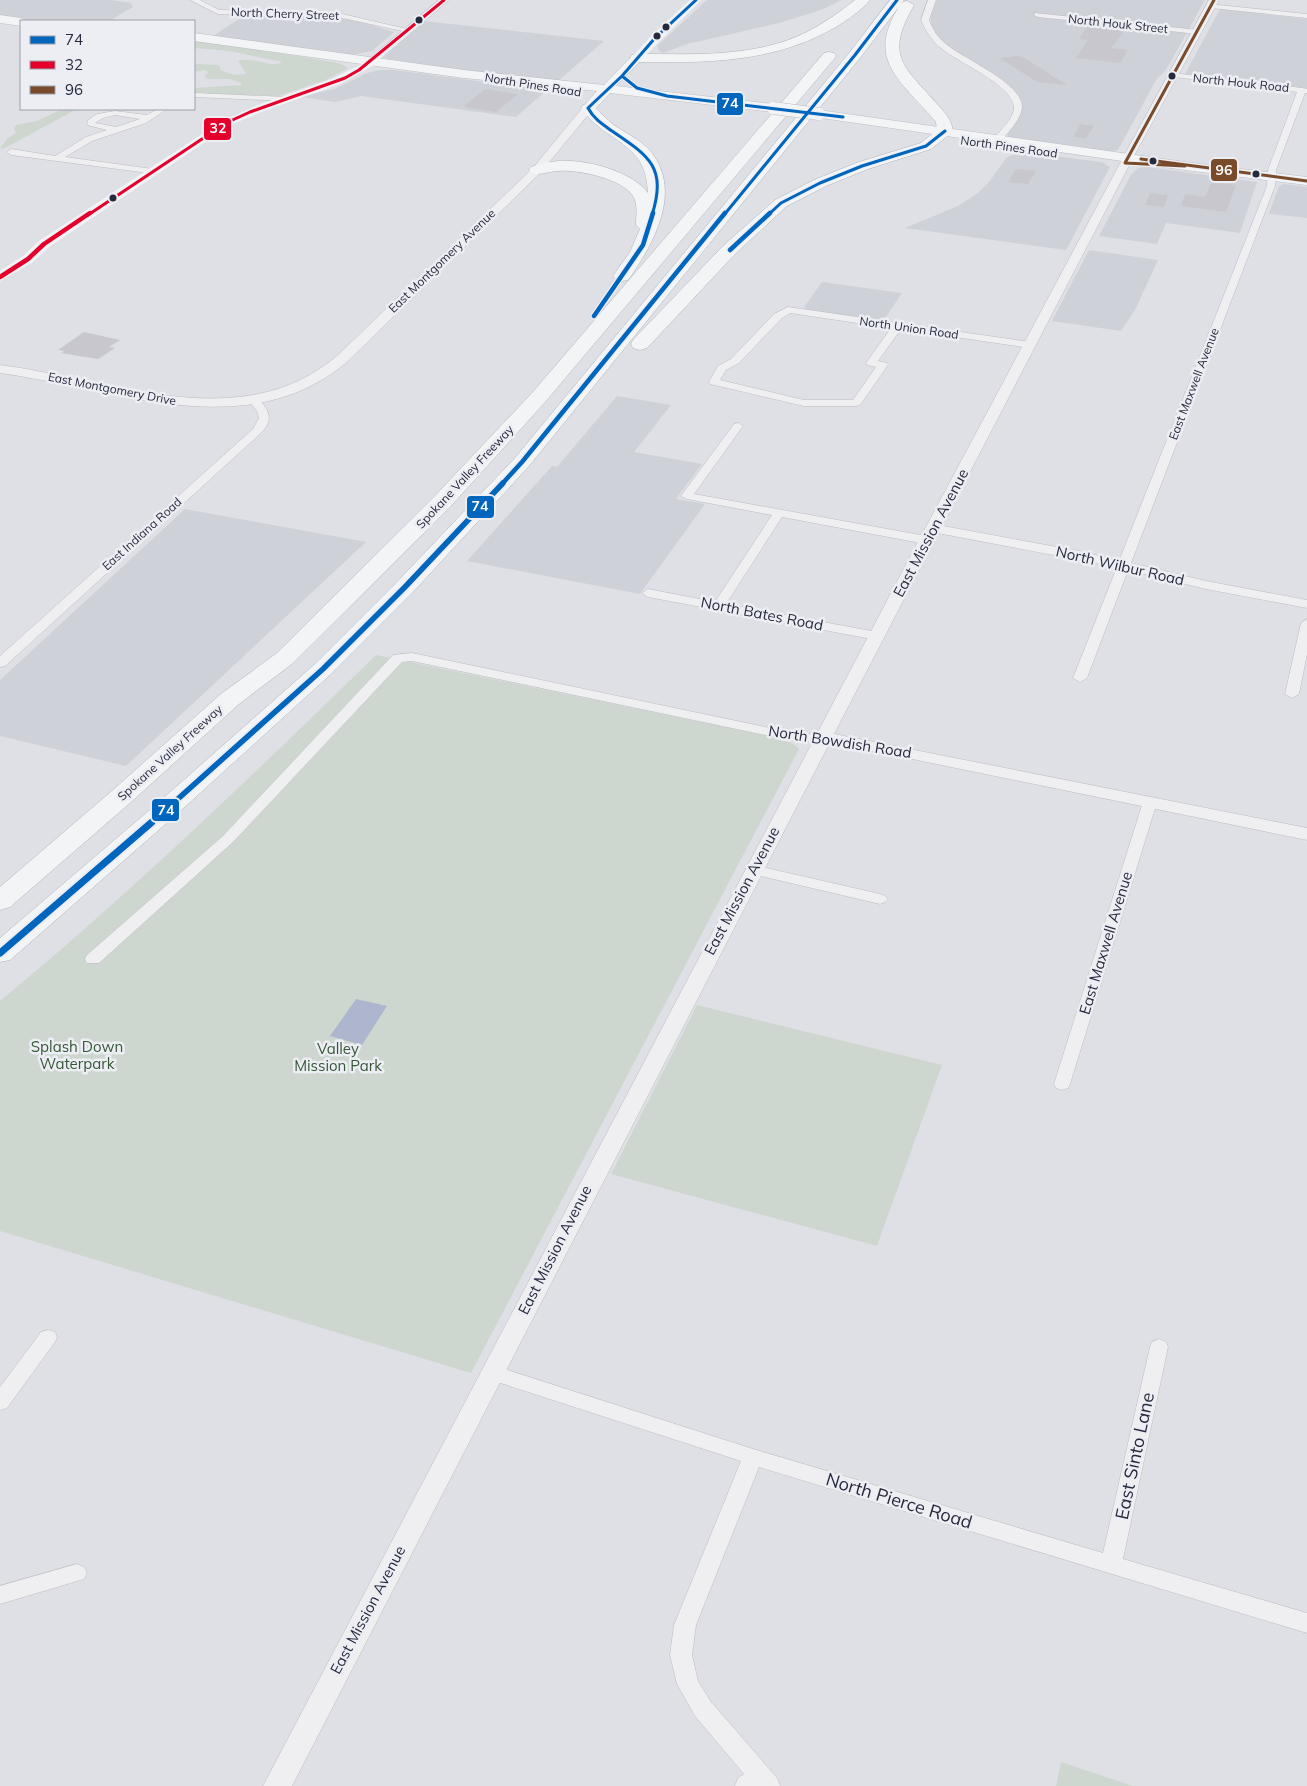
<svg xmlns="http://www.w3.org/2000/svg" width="1307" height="1786" font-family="Mulish,sans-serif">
<rect width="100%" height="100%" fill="#dfe0e5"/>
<!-- built -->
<path fill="#cfd1d9" d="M0,0h111l20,3 2,4 -24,14h-73l-36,-4z
M707,0h135l-21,10 -42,13 -92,21 -24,9 -4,-2 -2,-5z
M936,0h269l-39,70 -10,10 -38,70 -11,2 -98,-14 -2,-4 11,-16v-21l-76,-54 -11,-18 -1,-10z
M1220,9l87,10v69l-122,-14z
M245,15l87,2 26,4 36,11 -22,19 -19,4 -140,-19z
M424,21l180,20 -47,41 -121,-15 -51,-9 -1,-1 3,-3z
M380,70h14l153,20 -31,27 -155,-21 -26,6 -33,-5 32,-8 33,-16z
M1018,151l82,11 6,1 -2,1 6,3 -44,83 -161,-22 53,-22 20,-13 11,-11 18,-25 9,-3z
M1147,167l110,15 -17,51 -74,-10 -9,21 -58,-8 32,-61 7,-7z
M1284,184l23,3v31l-38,-4 10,-28z
M1089,250l69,10 -22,48 -15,23 -69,-10z
M822,282l80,11 -20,30 -76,-14 -2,-2z
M617,396l54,9 -37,47 68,12 -26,35 29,5 -65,90 -173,-33 85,-95 5,1z
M185,509l181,33 -240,224 -126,-30v-56z"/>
<!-- green -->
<path fill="#cdd7d0" d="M194,41l33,3 111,19 9,4v2l-21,11 -48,16 -84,-2v-6l47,-3v-2l-11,-4h-22l-4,-3 4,-3 -2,-3 -12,2v-6l3,-2 22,1 2,5 13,5 12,-1 -8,-13c17,-5 32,8 44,1l-53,-11 -35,-3z
M62,109h15l-74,40 -3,-1 8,-10 8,-5 -2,-5 2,-3 21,-4z
M376,655l388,80 28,8 7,6 -328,624 -471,-142v-230c132,-109 254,-227 376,-346z
M697,1005l245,60 -65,181 -266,-72z
M1061,1762l72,24h-77z"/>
<!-- water -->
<path fill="#aeb6cf" d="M356,999l31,7 -25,39 -32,-9z"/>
<!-- building -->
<path fill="#c7c7cd" d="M1088,25l34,4 -2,3 3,1 -12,15 17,2 -8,13 -44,-5 12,-18 -9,-1z
M1018,56l5,1 44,28 -30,-3 -37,-24z
M485,89l33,5 -22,18 -33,-5z
M1080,124l14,2 -8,12 -12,-1z
M1016,169l20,2 -8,13 -20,-2z
M1212,182l24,3 -10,27 -45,-6 4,-12 20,3z
M1150,193l18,2 -4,12 -19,-2z
M84,332l36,8 -11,7 6,1 -17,11 -37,-6 3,-2 -6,-1z"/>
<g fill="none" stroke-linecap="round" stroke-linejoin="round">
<!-- minor casing -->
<g stroke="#bcbdc1" stroke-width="1">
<path id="minor" d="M190,0h10l19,10 119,3 73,17 -4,2 -69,-15 -120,-3z
M928,0h8l-7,20c4,10 9,18 18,25 17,14 77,39 75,63 -2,13 -14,24 -21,33l-7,-2c6,-9 20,-20 20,-32 -1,-22 -57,-45 -73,-59 -10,-8 -15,-17 -20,-28z
M1208,4l99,10v4l-96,-10 -4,-2z
M1035,13l163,17 4,2 -4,2 -160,-17 -4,-2z
M1171,73l131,15 5,1v4h-2l-29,77 -1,16 -144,377 75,18 101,19v8l-101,-19 -78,-19 -41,108 -7,4 -7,-4 44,-111 -185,-35 -6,-4 6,-4 152,28 35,9 148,-375 1,-16 29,-78 -123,-15 -4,-2z
M194,93l92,4 4,2 -4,2 -92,-4z
M158,109h9l-21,14 -54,18 -27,16 88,12 3,1v4l-145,-19 -4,-3 4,-3 44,7 31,-19 21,-7 -20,-5 1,-5 9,-6 18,-3 32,4zM115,115l25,4 -24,8 -21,-4 8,-5z
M788,307l242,35 5,3 -5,3 -129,-19 -23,32 9,2 1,2 -28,40 -4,1h-52l-94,-22 -1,-2 9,-16 13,-7 43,-45zM790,313l101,15 -25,35 1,2 9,2 -23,33h-49l-84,-20 6,-10 13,-7 43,-45z
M253,397c5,1 6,3 10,7 9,12 7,19 -2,29l-256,233 -5,1v-11l253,-227 6,-11 -2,-7 -9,-11z
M738,423l5,3 -49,68 232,42 6,4 -6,4 -144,-27 -56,87 151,28 5,1 1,3 -1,3 -5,1 -229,-43 -6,-4 6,-4 67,13 57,-87 -85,-16 -6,-3 53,-72z
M1307,619v35l-8,40 -7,4 -7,-4 16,-71z
M412,653l382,80 29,1 7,4 -7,4 -29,-1 -382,-80 -10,1 -169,180 -134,121h-12l-2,-4 2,-4 136,-119 170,-181z
M1150,798l5,1 2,3 -87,282 -2,4 -6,2 -6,-2 -2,-4 89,-282 2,-3z
M753,865l127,29 5,2 3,3 -3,3 -5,2 -132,-31 -2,-3 2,-3z
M48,1330l7,2 2,5 -2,5 -48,66 -7,2v-23l41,-55z
M1159,1339l7,3 2,5 -45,212 184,54v20l-548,-166 -63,158 -4,30 6,26 13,21 66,76 3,8h-45l3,-8 6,-4 -49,-58 -18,-32 -7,-29 4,-30 67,-164 -256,-83 -3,-5 3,-5 7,-3 261,84 350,104 47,-206 2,-5z
M77,1564l7,3 3,6 -3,6 -84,25v-18z"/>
</g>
<!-- tertiary casing -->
<g stroke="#bcbdc1" stroke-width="1">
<path id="tertiary" d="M439,0h10l-76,65h-6v-4z
M1209,0h10l-84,154 -301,580 473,94v12l-463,-95 -15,-1 -537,1042h-29l656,-1246 206,-386z
M588,105l5,3 -1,2 -51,62 -193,189c-100,86 -235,27 -348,12v-8c110,14 242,73 338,-10l195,-187 51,-62z"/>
</g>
<!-- primary casing -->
<g stroke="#bcbdc2" stroke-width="1">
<path id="primary" d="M0,15l21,3 5,3h-5v5l-21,-3z
M194,33l270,37 140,15 29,-30 4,-1 6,4 -27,28 157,18 6,4 -6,4 -163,-19 -17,18 -5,1 -6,-4 15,-17 -133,-13 -270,-37z
M819,110l366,52 122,15v8l-122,-15 -371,-53 -1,-3 1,-3z"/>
</g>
<!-- motorway casing -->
<g stroke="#b2b3b9" stroke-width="1">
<path id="motorway" d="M855,0h15c-9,11 -24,21 -36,28 -61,35 -129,35 -197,34l-5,-1 -2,-3 2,-3 5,-1c56,0 118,4 170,-22 17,-9 33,-20 48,-32z
M890,0h14l-44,58 -331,408 -116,126 -82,82 -154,140 -167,146 -10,2v-24l159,-136 156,-138 82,-82 118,-124 335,-406z
M907,1l7,4c-30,52 -10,61 24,100 8,9 13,14 15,26l-3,3 -19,15 -63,20 -42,17 -39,20 -52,48 -88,94 -7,2 -7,-2 -2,-4 2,-4 90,-94 52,-46 39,-20 42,-17 65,-20 16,-13 -1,-8c-36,-43 -73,-62 -34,-120z
M829,52l5,1 2,3 -2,3 -288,342 -96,106 -157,156 -54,41 -108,98 -121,105 -10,3v-23l113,-97 108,-96 56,-41 157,-156 98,-104 292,-340z
M588,104c8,2 20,18 29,23 12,8 25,14 34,25 32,40 2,93 -23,128l-6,1 -6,-1 -3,-4 17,-24 10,-23 -4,-4c0,-9 2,-19 -2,-27 -8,-19 -57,-29 -76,-27 -9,0 -18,5 -27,2l-2,-3 2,-3c9,-3 18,-5 27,-6 27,-2 74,10 90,32 -1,-52 -42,-49 -67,-85l2,-3z"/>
</g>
<!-- minor -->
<use href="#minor" fill="#efeff1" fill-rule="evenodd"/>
<!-- tertiary -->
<use href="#tertiary" fill="#efeff1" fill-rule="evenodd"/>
<!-- secondary -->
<path fill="#f3f4f5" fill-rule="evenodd" d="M690,0h11l-60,60h-8l-1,-2 1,-2 18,-20z
M370,60l4,1 1,2 -1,2 -34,19 -74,26 -36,15 -181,122 -16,15 -33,19v-10l23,-15 16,-15 183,-120 36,-16 74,-26z"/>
<!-- primary -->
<use href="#primary" fill="#f3f4f5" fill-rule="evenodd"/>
<!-- motorway -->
<use href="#motorway" fill="#f3f4f5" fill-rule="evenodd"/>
<!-- primary-bridge casing -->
<g stroke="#bcbdc2" stroke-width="13" stroke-linecap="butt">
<path id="primary-bridge" d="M773,108l46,6"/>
</g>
<!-- primary-bridge -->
<use href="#primary-bridge" stroke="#f3f4f5" stroke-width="12"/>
<!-- bus-1-far3 casing -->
<g stroke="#eceef4" stroke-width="5">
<path id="bus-1-far3" d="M622,76l15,12 30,8 176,21
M652,215c15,-48 -3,-59 -40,-84 -10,-7 -18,-12 -24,-23l34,-32 33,-38 41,-38
M724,215l131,-160 42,-55
M768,215l13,-12 39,-20 42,-17 64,-20 19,-15"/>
</g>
<!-- bus-1-far2 casing -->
<g stroke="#eceef4" stroke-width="7">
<path id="bus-1-far2" d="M730,250l40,-37
M594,316l49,-71 10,-32
M502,484l20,-22 203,-249"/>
</g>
<!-- bus-1-far1 casing -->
<g stroke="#eceef4" stroke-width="9">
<path id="bus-1-far1" d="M151,823l172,-154 82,-82 98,-104"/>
</g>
<!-- bus-1 casing -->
<g stroke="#eceef4" stroke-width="11">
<path id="bus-1" d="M0,953l152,-131"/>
</g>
<!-- bus-2-far1 casing -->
<g stroke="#eceef4" stroke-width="5">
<path id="bus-2-far1" d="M88,215l138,-92 24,-11 95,-34 14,-8 85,-70"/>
</g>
<!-- bus-2 casing -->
<g stroke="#eceef4" stroke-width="7">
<path id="bus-2" d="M0,277l28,-18 16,-15 46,-31"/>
</g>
<!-- bus-3 casing -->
<g stroke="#eceef4" stroke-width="5">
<path id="bus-3" d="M1141,159l166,22
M1185,166l-60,-3 89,-163"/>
</g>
<!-- bus-1-far3 -->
<use href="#bus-1-far3" stroke="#0065bd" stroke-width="3"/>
<!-- bus-1-far2 -->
<use href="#bus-1-far2" stroke="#0065bd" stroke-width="4.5"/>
<!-- bus-1-far1 -->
<use href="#bus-1-far1" stroke="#0065bd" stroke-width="5.5"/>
<!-- bus-1 -->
<use href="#bus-1" stroke="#0065bd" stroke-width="7"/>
<!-- bus-2-far1 -->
<use href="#bus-2-far1" stroke="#e4002b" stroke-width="3"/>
<!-- bus-2 -->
<use href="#bus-2" stroke="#e4002b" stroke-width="4.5"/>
<!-- bus-3 -->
<use href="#bus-3" stroke="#7a4b2a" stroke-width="3"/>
</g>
<!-- markers -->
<g fill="#272a3d" stroke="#eceef4" stroke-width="2">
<circle cx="419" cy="20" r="4.5"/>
<circle cx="666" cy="27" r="4.5"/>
<circle cx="657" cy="36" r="4.5"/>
<circle cx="1172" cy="76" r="4.5"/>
<circle cx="1153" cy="161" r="4.5"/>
<circle cx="1256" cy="174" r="4.5"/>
<circle cx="113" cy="198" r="4.5"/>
</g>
<g text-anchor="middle" stroke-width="5" stroke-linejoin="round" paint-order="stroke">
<!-- far-street labels -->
<g font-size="12" fill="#272a3d" stroke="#eceef4">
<text transform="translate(285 14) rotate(2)" y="4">North Cherry Street</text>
<text transform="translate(1118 24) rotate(6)" y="4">North Houk Street</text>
<text transform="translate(1241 83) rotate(6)" y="4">North Houk Road</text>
<text transform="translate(533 85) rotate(9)" y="4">North Pines Road</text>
<text transform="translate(1009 147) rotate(8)" y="4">North Pines Road</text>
<text transform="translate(442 261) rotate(-44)" y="4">East Montgomery Avenue</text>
<text transform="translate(909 328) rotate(8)" y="4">North Union Road</text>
<text transform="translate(1194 384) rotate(-69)" y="4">East Maxwell Avenue</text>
<text transform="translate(112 389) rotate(11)" y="4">East Montgomery Drive</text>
<text transform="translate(465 477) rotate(-47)" y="4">Spokane Valley Freeway</text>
<text transform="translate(142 534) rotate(-42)" y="4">East Indiana Road</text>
<text transform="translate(170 753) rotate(-42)" y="4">Spokane Valley Freeway</text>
</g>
<!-- street labels -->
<g font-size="15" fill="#272a3d" stroke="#eceef4">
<text transform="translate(931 533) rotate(-62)" y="5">East Mission Avenue</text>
<text transform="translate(1120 566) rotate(13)" y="5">North Wilbur Road</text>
<text transform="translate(762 614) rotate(11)" y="5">North Bates Road</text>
<text transform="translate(840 742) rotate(9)" y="5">North Bowdish Road</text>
<text transform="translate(742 891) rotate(-62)" y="5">East Mission Avenue</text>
<text transform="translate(1106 943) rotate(-73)" y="5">East Maxwell Avenue</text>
<text transform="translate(555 1250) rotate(-63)" y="5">East Mission Avenue</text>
<text transform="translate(368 1610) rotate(-62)" y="5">East Mission Avenue</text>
</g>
<!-- park labels -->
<g font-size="15" fill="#355837" stroke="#eceef4">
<text x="77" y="1052">Splash Down<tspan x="77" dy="17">Waterpark</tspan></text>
<text x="338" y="1054">Valley<tspan x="338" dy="17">Mission Park</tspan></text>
</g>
<!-- near-street labels -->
<g font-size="18" fill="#272a3d" stroke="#eceef4">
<text transform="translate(1135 1456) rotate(-78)" y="6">East Sinto Lane</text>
<text transform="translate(899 1501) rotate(17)" y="6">North Pierce Road</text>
</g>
</g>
<g stroke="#eceef4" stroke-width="2">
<rect x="716" y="92" width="28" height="24" rx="5" fill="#0065bd"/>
<rect x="203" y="117" width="29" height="24" rx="5" fill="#e4002b"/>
<rect x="1210" y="158" width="28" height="24" rx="5" fill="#7a4b2a"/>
<rect x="466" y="495" width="29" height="24" rx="5" fill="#0065bd"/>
<rect x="151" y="798" width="29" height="24" rx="5" fill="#0065bd"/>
</g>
<g font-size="14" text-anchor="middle" font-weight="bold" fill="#fff">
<text x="730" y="108">74</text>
<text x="218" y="133">32</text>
<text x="1224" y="175">96</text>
<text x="480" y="511">74</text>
<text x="166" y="815">74</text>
</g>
<!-- legend -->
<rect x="20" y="20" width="175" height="90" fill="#eceef4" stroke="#9da0ab"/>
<rect x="30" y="36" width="25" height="8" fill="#0065bd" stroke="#9da0ab"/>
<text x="65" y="45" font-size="15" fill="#272a3d">74</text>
<rect x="30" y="61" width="25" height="8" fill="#e4002b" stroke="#9da0ab"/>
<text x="65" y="70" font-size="15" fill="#272a3d">32</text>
<rect x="30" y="86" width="25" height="8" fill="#7a4b2a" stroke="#9da0ab"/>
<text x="65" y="95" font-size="15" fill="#272a3d">96</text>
</svg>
